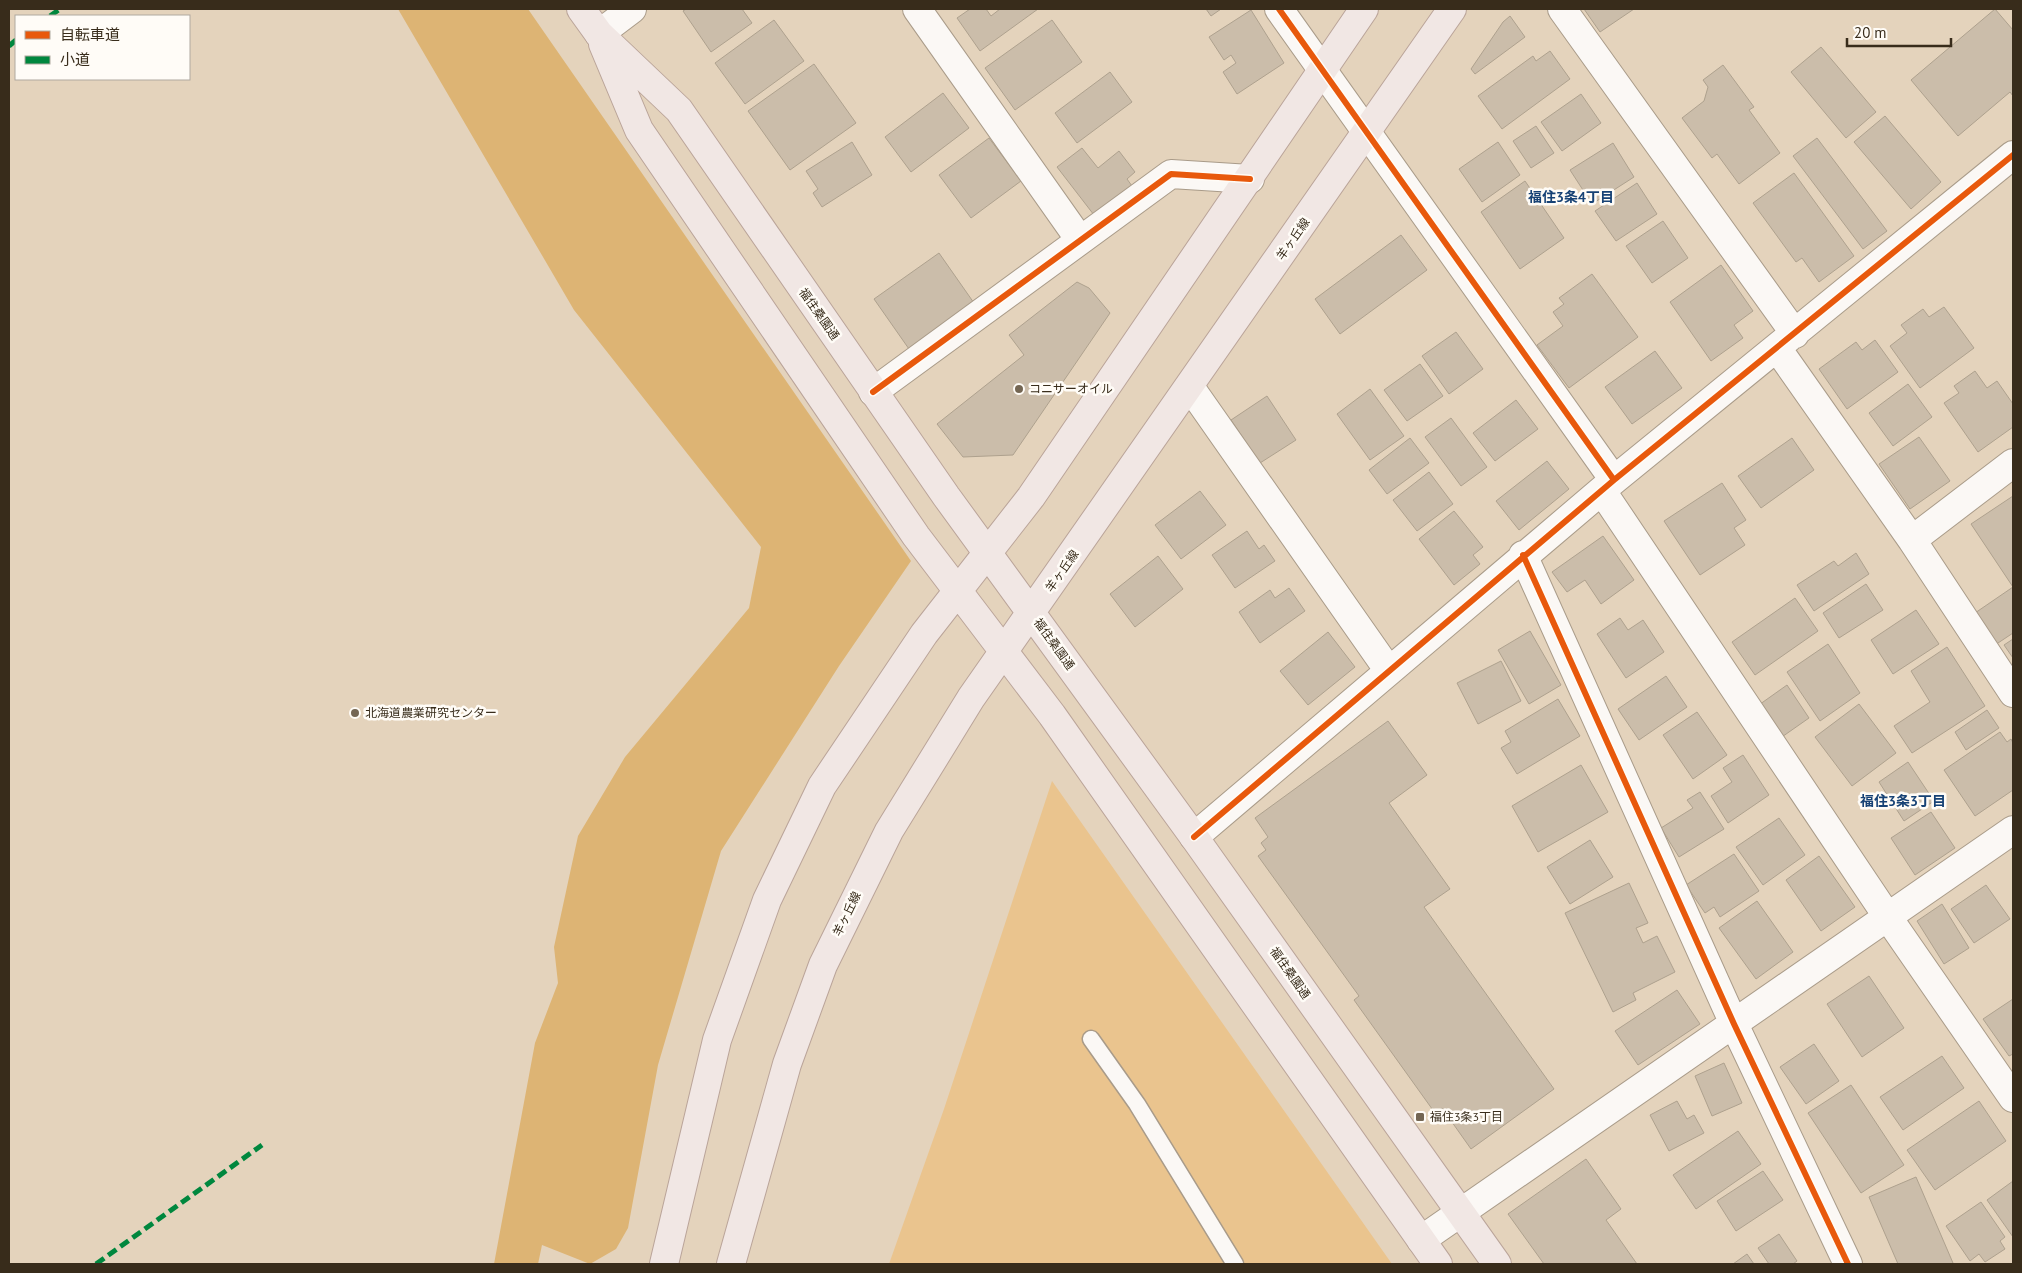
<svg xmlns="http://www.w3.org/2000/svg" width="2022" height="1273" font-family="'PT Sans','Noto Sans JP',sans-serif">
<rect width="100%" height="100%" fill="#e4d3bc"/>
<!-- green -->
<path fill="#eac48e" d="M1052,781l340,483h-503l55,-155z"/>
<!-- forest -->
<path fill="#ddb474" d="M398,9h130l383,552 -72,105 -118,185 -63,214 -30,163 -12,21 -26,15 -48,-19 -4,19h-44l41,-221 23,-60 -4,-36 24,-111 47,-79 124,-149 12,-61 -187,-237z"/>
<!-- building -->
<path fill="#cbbdaa" stroke="#aea18e" d="M686,9h56l10,14 -41,29 -28,-41z
M970,9h16l5,7 9,-7h38l-58,42 -23,-33z
M1206,9h15l-10,7z
M1584,9h50l-34,23z
M1995,9l18,21v66l-3,-4 -52,44 -47,-56z
M1251,10l33,53 -47,31 -14,-22 13,-9 -5,-8 -7,5 -15,-23z
M1510,16l15,21 -50,37 -4,-5 32,-47z
M774,20l30,41 -59,43 -30,-41z
M1052,20l30,42 -67,48 -30,-42z
M1821,47l55,65 -30,26 -55,-66z
M1550,51l20,28 -68,50 -24,-33 55,-40 3,5z
M814,64l42,59 -66,47 -42,-59z
M1723,65l31,42 -5,3 31,43 -41,31 -22,-30 -5,4 -30,-40 22,-17 4,-14 -5,-7z
M1110,72l22,30 -55,41 -22,-30z
M943,93l26,35 -58,44 -26,-35z
M1581,94l20,29 -39,28 -21,-29z
M1885,116l56,66 -30,27 -57,-67z
M1536,126l18,27 -23,15 -18,-27z
M989,138l32,43 -50,37 -32,-43z
M1817,138l70,93 -24,18 -70,-93z
M852,142l20,33 -50,32 -9,-14 5,-4 -12,-18z
M1498,142l22,33 -38,27 -23,-33z
M1613,143l21,34 -42,27 -22,-34z
M1082,148l16,20 21,-17 16,21 -8,7 5,7 -38,29 -37,-48z
M1794,173l60,83 -35,26 -17,-24 -6,4 -43,-59z
M1525,181l39,57 -44,31 -39,-57z
M1637,183l20,31 -41,27 -21,-30z
M1663,221l25,37 -36,25 -26,-37z
M1401,235l26,35 -87,64 -25,-35z
M939,253l35,50 -65,46 -35,-50z
M1721,265l32,46 -19,14 9,13 -32,23 -41,-59z
M1592,274l46,63 -69,51 -32,-43 26,-19 -10,-14 11,-8 -5,-6z
M1077,282l12,6 21,25 -97,142 -50,2 -26,-33 87,-69 -15,-20z
M1944,307l30,41 -54,40 -30,-42 17,-13 -6,-8 22,-16 6,8z
M1456,332l27,37 -34,25 -27,-38z
M1875,340l23,32 -51,37 -28,-40 37,-27 6,8z
M1655,351l27,37 -50,36 -27,-37z
M1420,364l23,32 -36,25 -23,-31z
M1975,371l12,17 10,-7 16,23v23l-35,25 -34,-49 15,-10 -5,-7z
M1908,384l24,33 -39,29 -24,-33z
M1370,389l34,47 -34,24 -33,-46z
M1267,396l29,44 -36,23 -29,-43z
M1516,400l22,29 -43,32 -22,-28z
M1451,418l36,49 -26,19 -36,-49z
M1919,437l31,44 -40,28 -31,-45z
M1410,438l19,25 -42,31 -18,-24z
M1792,438l22,32 -53,38 -23,-32z
M1547,461l22,28 -50,41 -23,-29z
M1429,472l24,32 -36,27 -24,-31z
M1722,483l24,37 -12,8 11,17 -45,30 -36,-54z
M1200,491l26,34 -45,34 -26,-34z
M2013,496v91l-42,-63z
M1454,511l29,36 -10,8 7,9 -26,21 -35,-46z
M1247,531l12,18 5,-4 11,16 -40,27 -23,-33z
M1603,536l31,44 -33,24 -16,-24 -18,12 -15,-20z
M1856,553l13,21 -55,37 -17,-26 37,-24 4,5z
M1158,556l25,33 -48,38 -25,-33z
M1866,584l17,26 -44,28 -16,-25z
M2013,587v46l-18,12 -20,-32z
M1289,588l16,23 -45,32 -21,-31 31,-22 5,8z
M1795,598l23,33 -63,44 -23,-33z
M1916,610l23,34 -46,30 -22,-34z
M1620,618l8,12 15,-10 21,32 -38,26 -29,-44z
M1530,631l31,54 -32,19 -31,-54z
M1328,632l27,35 -47,38 -28,-34z
M2013,639v19l-9,-13z
M1828,644l32,49 -40,28 -33,-49z
M1947,647l38,59 -73,47 -18,-27 36,-24 -19,-31z
M1501,661l20,40 -43,23 -21,-41z
M1666,676l21,31 -48,33 -21,-31z
M1787,685l22,33 -30,21 -23,-32z
M1558,699l22,37 -63,38 -16,-26 10,-6 -6,-11z
M1859,704l37,49 -44,33 -37,-49z
M1987,710l12,18 -33,22 -11,-18z
M1697,712l30,43 -34,24 -30,-44z
M1388,721l39,54 -38,28 61,86 -26,18 130,182 -83,60 -29,-41 -7,5 -81,-113 5,-4 -101,-140 8,-6 -5,-7 7,-6 -13,-19z
M2000,732l7,10 4,-3 2,4v47l-38,26 -31,-46z
M1743,755l26,40 -41,28 -17,-27 21,-14 -9,-14z
M1908,762l26,39 -30,20 -25,-39z
M1581,765l27,47 -70,40 -26,-46z
M1700,792l24,37 -45,28 -18,-29 32,-20 -6,-8z
M1931,812l24,36 -40,27 -24,-37z
M1779,818l26,37 -42,30 -27,-38z
M1590,840l23,37 -43,27 -23,-37z
M1734,854l25,37 -39,26 -6,-10 -9,6 -19,-28z
M1819,856l36,51 -34,24 -35,-51z
M1629,883l19,40 -12,5 7,15 14,-7 18,36 -42,21 3,7 -23,12 -48,-99z
M1986,885l24,34 -36,24 -23,-34z
M1757,901l36,51 -37,27 -37,-51z
M1942,904l27,44 -25,16 -27,-43z
M1869,976l35,52 -42,29 -35,-53z
M1677,990l23,34 -62,41 -23,-34z
M2013,999v55l-4,2 -26,-37z
M1814,1044l25,37 -33,23 -26,-37z
M1942,1056l22,32 -61,42 -23,-33z
M1724,1063l18,40 -30,13 -17,-40z
M1851,1085l53,80 -43,28 -53,-80z
M1677,1101l10,18 7,-4 10,18 -35,18 -19,-36z
M1979,1101l27,40 -71,49 -28,-40z
M1738,1131l23,33 -65,45 -23,-34z
M1586,1159l35,50 -15,11 31,44h-93l-36,-50z
M1763,1171l20,29 -47,31 -19,-30z
M1916,1177l37,86 -2,1h-53l-29,-67z
M2013,1181v56l-26,-37z
M1981,1202l24,35 -5,4 5,8 -20,13 -6,-8 -9,7 -24,-35z
M1779,1234l18,27 -4,3h-24l-11,-16z
M1747,1254l7,10h-21z"/>
<g fill="none" stroke-linecap="round" stroke-linejoin="round">
<!-- service casing -->
<g stroke="#a99b89" stroke-width="19">
<path id="service" d="M1091,1039l46,65 98,160"/>
</g>
<!-- minor casing -->
<g stroke="#a99b89" stroke-width="30">
<path id="minor" d="M917,9l163,231
M1279,9l335,471
M1562,9l233,325
M599,34l33,-25
M1777,348l135,192 101,153
M1190,387l199,284
M873,392l298,-218 79,5
M1602,491l285,425 126,182
M1912,540l101,-77
M1523,555l211,469 114,240
M1194,837l420,-357 399,-325
M1421,1240l592,-410"/>
</g>
<!-- primary casing -->
<g stroke="#baa499" stroke-width="30">
<path id="primary" d="M581,9l18,25 80,76 267,386 248,341 303,427
M603,44l36,86 277,406 136,179 386,549
M664,1264l53,-224 50,-140 55,-114 102,-152 107,-137 333,-488
M731,1264l56,-200 36,-99 66,-134 82,-133 481,-689"/>
</g>
<!-- service -->
<use href="#service" stroke="#fbf8f5" stroke-width="16"/>
<!-- minor -->
<use href="#minor" stroke="#fbf8f5" stroke-width="28"/>
<!-- primary -->
<use href="#primary" stroke="#f1e7e4" stroke-width="28"/>
<!-- quiet -->
<path stroke="#00873e" stroke-width="5" stroke-dasharray="10 5" stroke-linecap="butt" d="M50,16l10,-7
M9,46l7,-6
M96,1264l166,-119"/>
<!-- cycleway casing -->
<g stroke="#fffcf7" stroke-width="9">
<path id="cycleway" d="M1279,9l335,471
M873,392l298,-218 79,5
M1523,555l211,469 114,240
M1194,837l420,-357 399,-325"/>
</g>
<!-- cycleway -->
<use href="#cycleway" stroke="#e8590c" stroke-width="6"/>
</g>
<!-- markers -->
<g fill="#746653" stroke="#fffcf7" stroke-width="2">
<circle cx="1019" cy="389" r="5"/>
<circle cx="355" cy="713" r="5"/>
<rect x="1415" y="1112" width="10" height="10" rx="2.5"/>
</g>
<g text-anchor="middle" stroke-width="5" stroke-linejoin="round" paint-order="stroke">
<!-- street labels -->
<g font-size="12" fill="#382c1b" stroke="#fffcf7">
<text transform="translate(1293 239) rotate(-55)" y="4">羊ヶ丘線</text>
<text transform="translate(819 314) rotate(55)" y="4">福住桑園通</text>
<text transform="translate(1062 571) rotate(-55)" y="4">羊ヶ丘線</text>
<text transform="translate(1054 644) rotate(54)" y="4">福住桑園通</text>
<text transform="translate(847 914) rotate(-64)" y="4">羊ヶ丘線</text>
<text transform="translate(1290 973) rotate(55)" y="4">福住桑園通</text>
</g>
<!-- poi labels -->
<g font-size="12" fill="#382c1b" stroke="#fffcf7" text-anchor="start">
<text x="1029" y="393">コニサーオイル</text>
<text x="365" y="717">北海道農業研究センター</text>
<text x="1430" y="1121">福住3条3丁目</text>
</g>
<!-- neighbourhood labels -->
<g font-size="14" font-weight="bold" fill="#174275" stroke="#fffcf7">
<text x="1571" y="202">福住3条4丁目</text>
<text x="1903" y="806">福住3条3丁目</text>
</g>
</g>
<!-- border -->
<rect width="2022" height="1273" fill="none" stroke="#382c1b" stroke-width="20"/>
<!-- legend -->
<rect x="15" y="15" width="175" height="65" fill="#fffcf7" stroke="#afa99f"/>
<rect x="25" y="31" width="25" height="8" fill="#e8590c" stroke="#afa99f"/>
<text x="60" y="40" font-size="15" fill="#382c1b">自転車道</text>
<rect x="25" y="56" width="25" height="8" fill="#00873e" stroke="#afa99f"/>
<text x="60" y="65" font-size="15" fill="#382c1b">小道</text>
<!-- scale -->
<path d="M1847 38v8h104v-8" fill="none" stroke="#382c1b" stroke-width="2.5"/>
<text x="1854" y="38" font-size="15" fill="#382c1b" stroke="#fffcf7" stroke-width="4" paint-order="stroke">20 m</text>
</svg>
